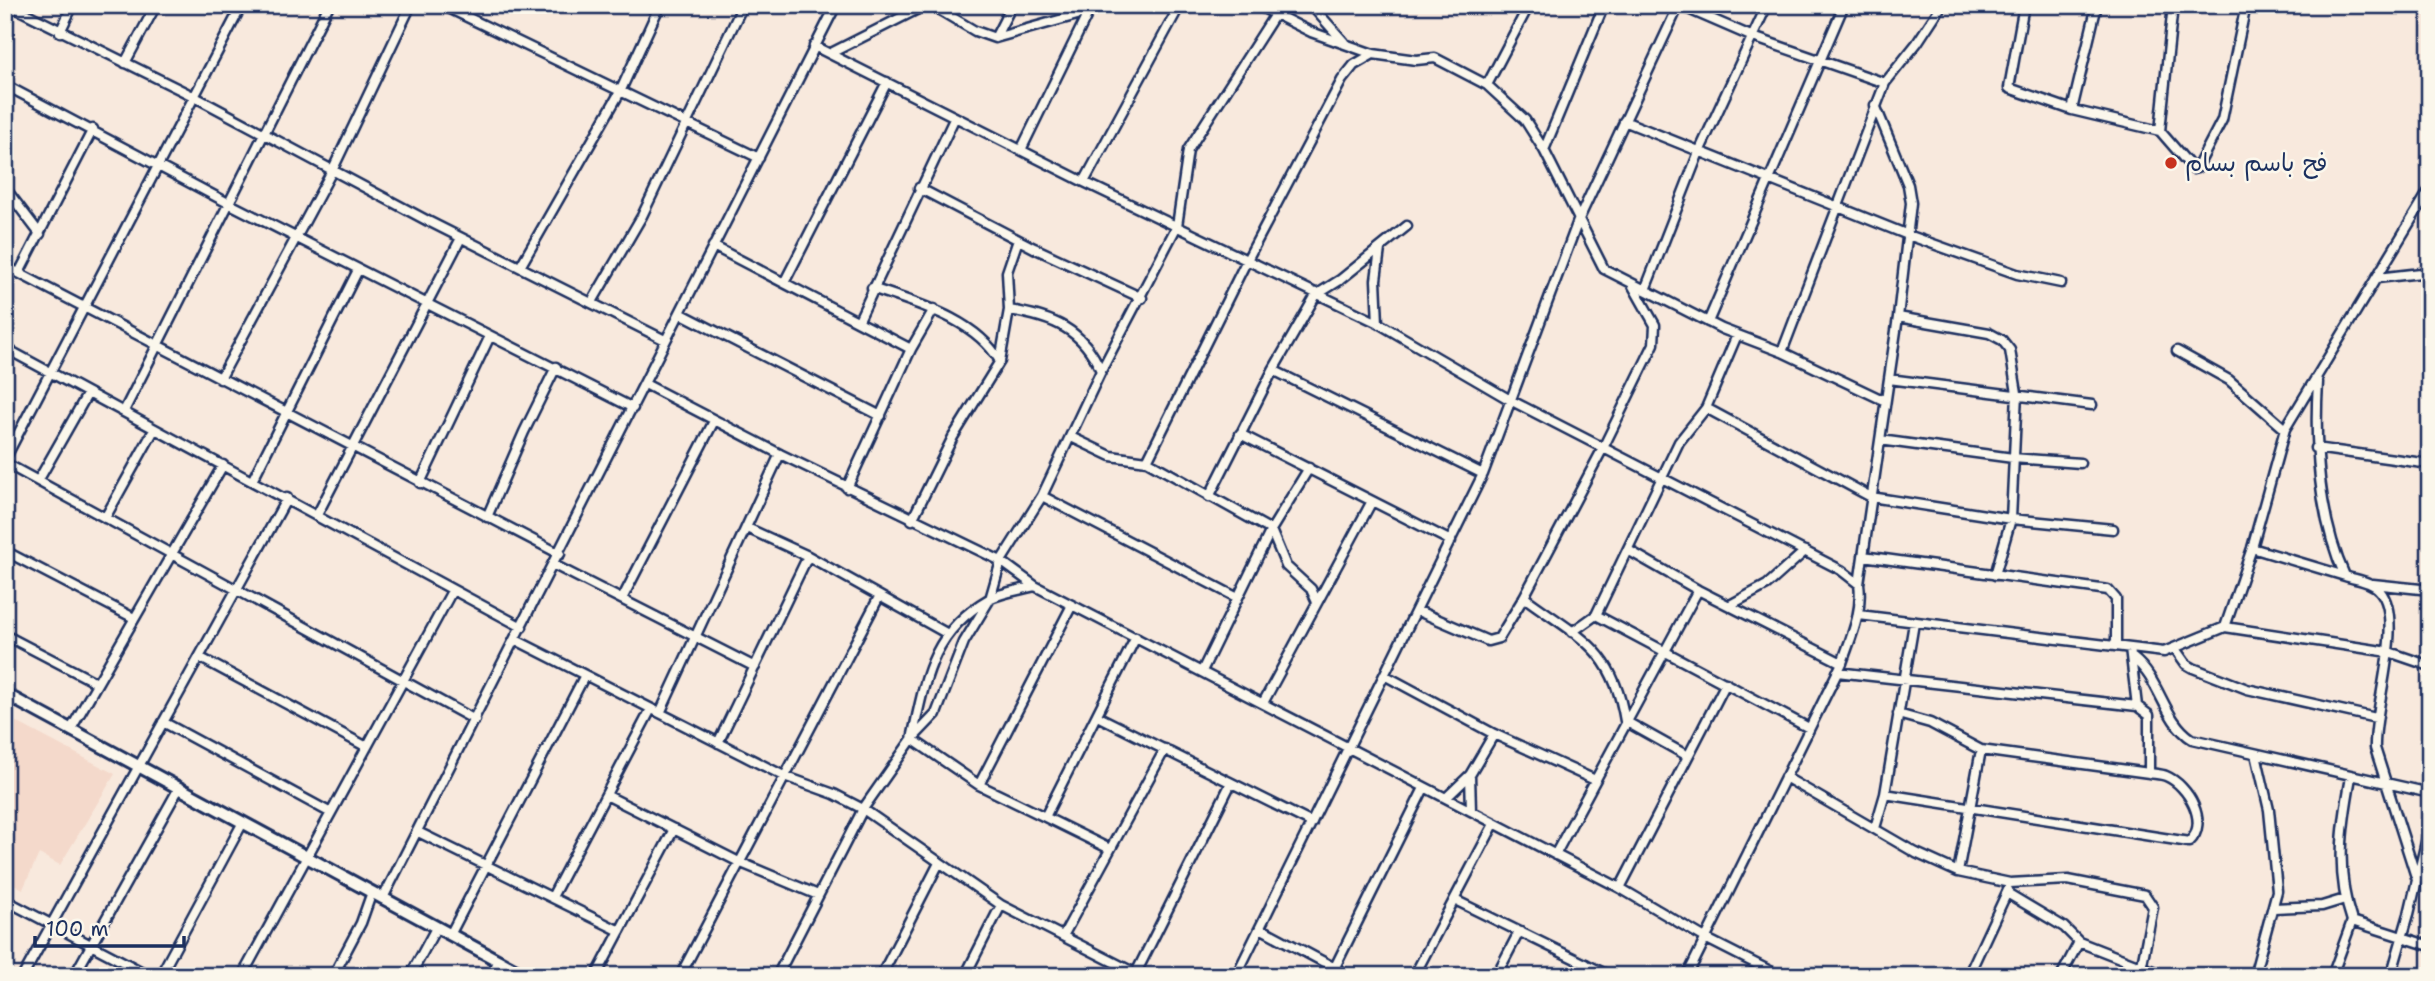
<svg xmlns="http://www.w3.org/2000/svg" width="2435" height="981" font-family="'Shantell Sans','Playpen Sans Arabic',sans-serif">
<rect width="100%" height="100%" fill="#f8e9dd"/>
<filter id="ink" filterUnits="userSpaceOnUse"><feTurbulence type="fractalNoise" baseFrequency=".0143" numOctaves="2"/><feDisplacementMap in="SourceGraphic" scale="14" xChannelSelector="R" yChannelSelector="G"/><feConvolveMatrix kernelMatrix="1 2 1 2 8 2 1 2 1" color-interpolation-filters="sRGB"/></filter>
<g filter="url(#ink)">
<!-- built -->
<path fill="#f4d9cb" d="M5,716l110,58 -55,91 -21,-11 -16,35 -18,-10z"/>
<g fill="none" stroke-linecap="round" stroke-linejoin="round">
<!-- stream -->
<path stroke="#6089b3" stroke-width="2.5" d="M471,976l2,-7"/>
<!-- street casing -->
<g stroke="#1b2f5e" stroke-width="13">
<path id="street" d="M9,5l186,92 233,124 237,119
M442,5l317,153
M646,5l11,6
M931,5l44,26 20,7 93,-26
M1257,5l54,27 62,22 43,6 19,-2 52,27 38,35 19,30 60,119 118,60 60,23 103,49
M1311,5l33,37
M1679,5l74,32 132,46
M2024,5l-15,83 63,22 88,21 33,38 4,-1 25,-48 24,-115
M1276,14l18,-9
M60,32l13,-27
M995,38l17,-33
M814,46l270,136 294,141 134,78 329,169 18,14c4,28 -8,53 -17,79l-155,313
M831,53l95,-48
M125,63l31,-58
M5,85l225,119 403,204
M1487,85l42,-80
M2072,110l25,-105
M1624,121l284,114 109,39 44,9
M2160,131l13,-126
M1021,150l71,-145
M1544,150l60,-145
M1084,182l96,-177
M5,188l35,46
M919,188l115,60 108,50
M713,246l198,103
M5,266l555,288
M520,267l100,-175 40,-87
M19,273l74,-144
M2377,278l53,-6
M785,281l102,-199
M872,288c46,16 102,30 128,73
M1645,290l54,-138 68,-147
M592,302l50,-86 101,-211
M1009,310c44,7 74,19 92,61
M680,313l201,103
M1898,317l91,16 13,7 8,10 7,43 -6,126 -16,56
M859,320l96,-203
M1708,322l136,-317
M1378,323l-2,-43 4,-31
M5,348l517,279
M2177,351l52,29 56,49
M1782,352l103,-269 32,-40 25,-38
M1273,370l210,104
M220,379l112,-208 79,-166
M1889,379l203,26
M2318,382c-4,62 1,137 27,194 11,4 27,5 35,15 25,29 -7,118 -5,157l42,132
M645,384l135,70 221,107 34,25 585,302 87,51 73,37
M1706,408l165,89 140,22 102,10
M124,411l205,-406
M1240,434l211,107
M1071,437l40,19 36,5 124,69 15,36 25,23 6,13
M1880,440l133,18 67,5
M2315,448l115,16
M5,459l237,-454
M1147,461l100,-201 95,-180 12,-15 19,-11
M5,463l470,257
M253,479l105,-209
M38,481l50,-88
M420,483l70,-147
M847,488l64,-139 23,-40
M1042,496l194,101
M1209,497l64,-127 43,-75 24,-15 67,-54
M317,515l144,-277
M487,517l37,-85 32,-65
M105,518l49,-88
M912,520l41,-83 47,-76 9,-51 -2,-38 11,-32
M747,528l61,28 138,77
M2252,548l93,28
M1628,550l70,40 144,73
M5,551l129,67
M1863,556l245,34 8,9v47
M554,565l201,102
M1859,584l39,-267 13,-114 -3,-18 -33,-80
M2373,584l57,6
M1035,586c-14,4 -33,6 -46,13 -58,33 -64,81 -77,140l67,46 66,32
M1524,597c55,41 89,50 101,124l61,34
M622,599l92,-178
M1730,605l37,-20 38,-34
M1418,611l70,30 11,-3 25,-41 79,-149 51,-104 1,-19 -22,-39
M1596,615l213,113
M1859,615l305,37 61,-25 27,-79 33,-119 145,-240
M2225,627l164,25 41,14
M1572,632l24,-17 83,-173 27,-34 31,-73
M5,635l92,48
M516,640l268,136 50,18 29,15 138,96 140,71
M2176,650l10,14 7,4 54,21 129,29
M199,657l168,90
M2133,658c28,22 30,62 59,81l238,54
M1202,671l69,-141 38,-62
M1837,672l300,34
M1386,676l108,58 101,46
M1263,703l109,-202
M660,713l120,-259
M1898,714l32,9 51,27
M1097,716l215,107
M163,722l168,91
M71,729l152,-264
M718,743l90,-187
M1470,775l1,36
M1785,777l131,76 42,19 52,11 58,-3 77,15 8,12 -11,57
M2351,777c-9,49 -16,95 1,144l78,25
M979,785l93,-180
M1885,794l304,48c21,-19 -1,-57 -23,-66 -5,-2 -12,-2 -17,-3v-58l-12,-9 -7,-58
M606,795l133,67 79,33
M1446,798l24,-23 24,-41
M1875,828l10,-34 29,-171
M418,832l202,99
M1110,849l-65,-32 91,-180
M1555,855l143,-265
M1958,872l23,-122 168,23
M1620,888l106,-205
M2007,893l57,34 15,15 87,34
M552,897l99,-188
M383,898l453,-893
M5,900l145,76
M1455,900l155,76
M2274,908l48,-2 23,-7
M1260,928l90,48
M450,935l135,-260
M1063,936l102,-187
M1335,967l89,-179
M337,968l14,8
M1136,973l95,-190
M23,976l264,-478
M74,976l105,-188
M160,976l82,-152
M242,976l210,-385
M333,976l28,-53 11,-31
M410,976l26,-48
M491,976l8,-16
M596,976l78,-147
M680,976l199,-379
M777,976l86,-167 49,-70 24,-25 28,-72 26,-43 11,-38 41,-65 59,-125 76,-145 11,-76 93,-145
M881,976l58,-113
M965,976l36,-71
M1236,976l247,-502 95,-253 101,-216
M1414,976l80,-152
M1496,976l23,-44
M1580,976l6,-12
M1968,976l40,-86
M2061,976l18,-34
M2254,976l23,-85 -8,-81 -13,-56
M2332,976l20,-55
M2391,976l18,-62 21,-89"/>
</g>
<!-- secondary casing -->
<g stroke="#1b2f5e" stroke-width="16">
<path id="secondary" d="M5,694l522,282"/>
</g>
<!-- street -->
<use href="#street" stroke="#fbf7ec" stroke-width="8"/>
<!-- secondary -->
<use href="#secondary" stroke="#fbf7ec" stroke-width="10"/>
</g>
</g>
<!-- markers -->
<circle fill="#c8321e" stroke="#fbf7ec" stroke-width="2.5" cx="2171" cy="163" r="7"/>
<g text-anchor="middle" stroke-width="5" stroke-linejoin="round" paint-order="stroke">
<!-- poi labels -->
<g font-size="24" fill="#1b2f5e" stroke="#fbf7ec" text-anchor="start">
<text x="2185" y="171">فح باسم بسام</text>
</g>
</g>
<!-- margin -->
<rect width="2435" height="981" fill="none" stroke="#fbf7ec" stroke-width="28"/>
<rect x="14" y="14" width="2407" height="953" fill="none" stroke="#1b2f5e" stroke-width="2.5" filter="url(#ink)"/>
<!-- scale -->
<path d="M35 936v10h149v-10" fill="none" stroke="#1b2f5e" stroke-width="3.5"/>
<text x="46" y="936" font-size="21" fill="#1b2f5e" stroke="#fbf7ec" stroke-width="5" paint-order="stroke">100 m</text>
</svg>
